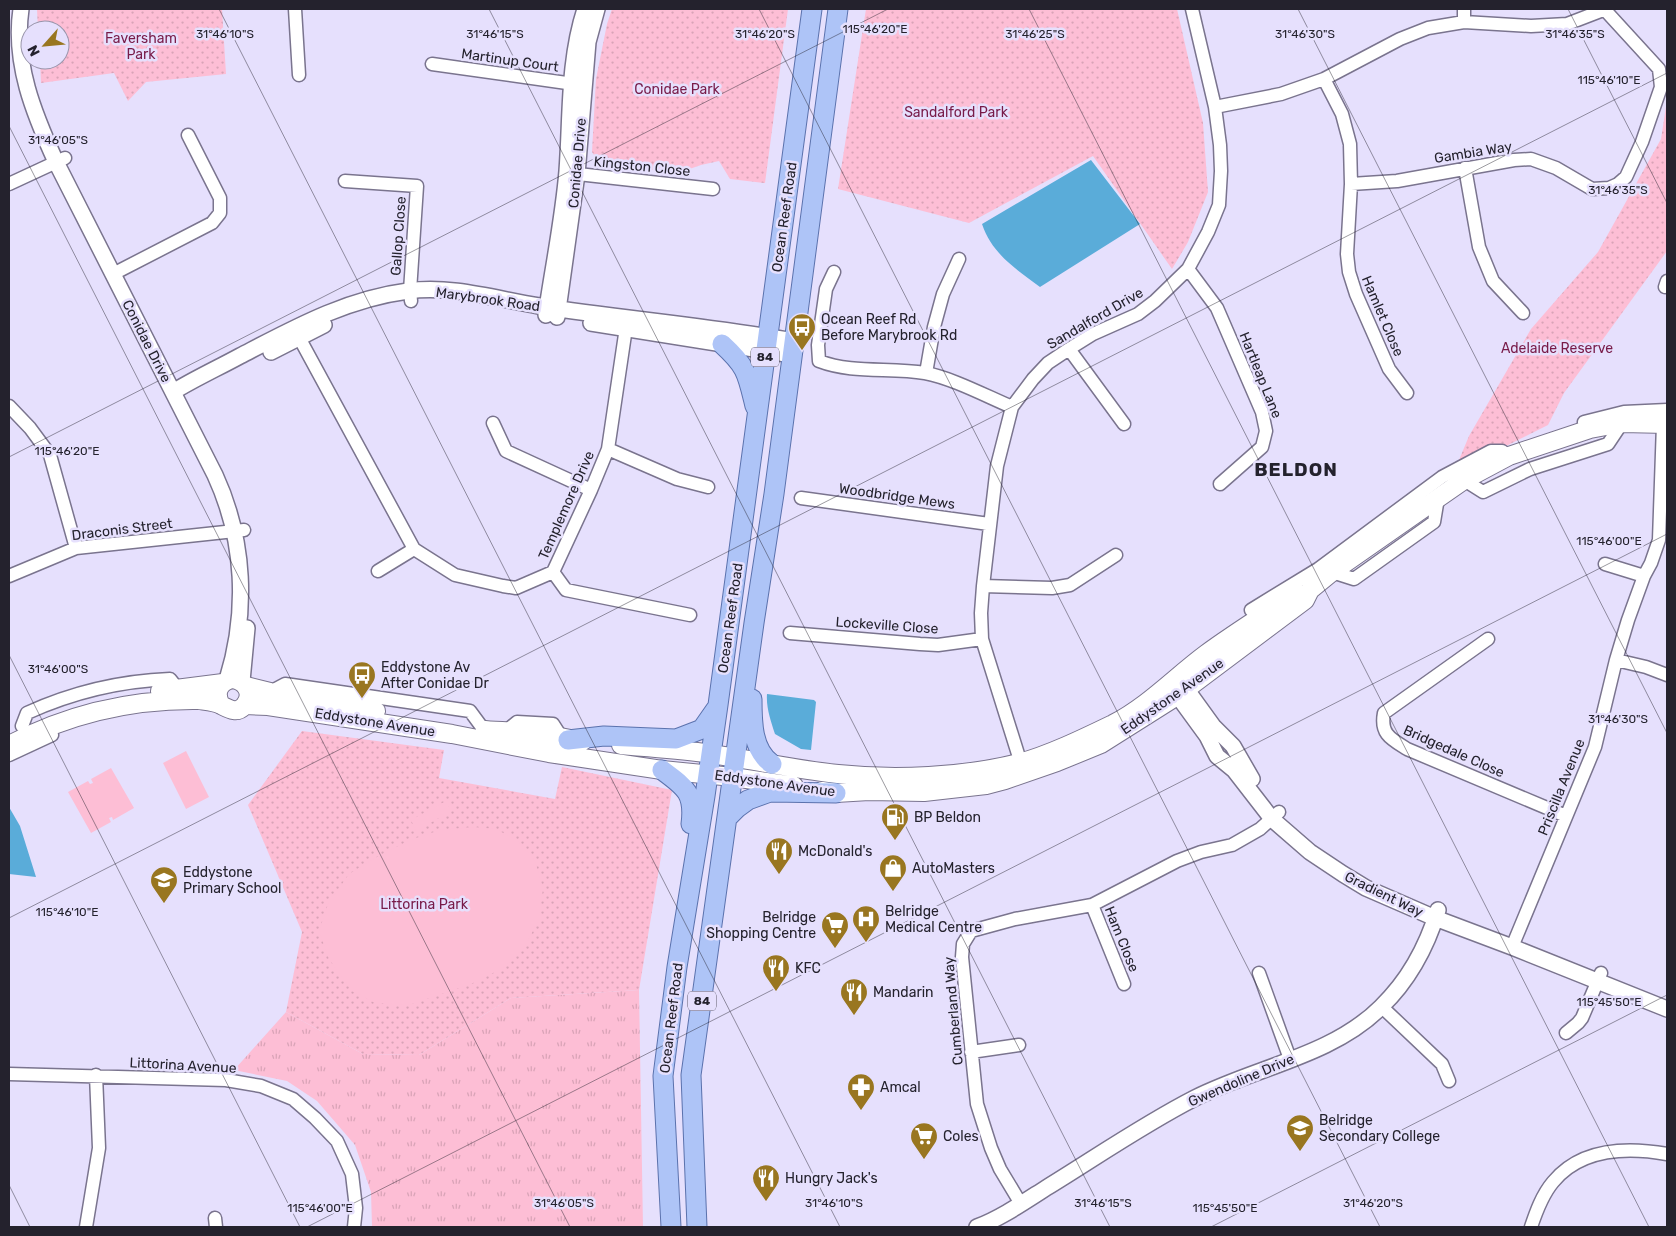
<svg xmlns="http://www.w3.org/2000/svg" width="1676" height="1236" font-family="Rubik,sans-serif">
<defs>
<pattern id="grass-tufts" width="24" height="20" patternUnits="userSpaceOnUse" patternTransform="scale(1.25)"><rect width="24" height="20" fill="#fdbed5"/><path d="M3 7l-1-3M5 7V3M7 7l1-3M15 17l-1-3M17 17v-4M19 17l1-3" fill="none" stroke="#d9a3b7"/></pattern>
<pattern id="park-dots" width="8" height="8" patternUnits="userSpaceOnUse" patternTransform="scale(1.25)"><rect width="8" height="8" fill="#fdbed5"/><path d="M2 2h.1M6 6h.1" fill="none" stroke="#d9a3b7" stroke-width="1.8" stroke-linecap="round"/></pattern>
</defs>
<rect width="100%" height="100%" fill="#e6e0fd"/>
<!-- grass -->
<path fill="url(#grass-tufts)" d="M639,990l4,237h-271l-1,-35 -16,-47 -38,-44 -30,-20 -53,-11 52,-58 77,42 56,1 92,-57z"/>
<!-- park -->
<path fill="url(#park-dots)" d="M37,9h185l4,65 -80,8 -18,19 -14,-28 -73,10 -1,-23h20v-30h-22z
M612,9h176l-23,174 -35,-4 -11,-18 -18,4 -23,8 -78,-9 -8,-12 4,-73 11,-55z
M866,9h311l26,114 5,69 -20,50 -16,27 -79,-113 -124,67 -131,-34z
M1667,100v151l-103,142 -16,32 -94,47 15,-36 62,-107 67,-77 63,-113z
M302,731l142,19 -5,28 116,21 7,-32 110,23 -33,200 -128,8 -92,57 -56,-1 -77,-42 16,-80 -54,-127z"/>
<!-- pitch -->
<path fill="#fdbed5" d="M186,751l23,46 -23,12 -23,-46z
M111,768l23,40 -21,12 -1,-3 -3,1 2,4 -20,11 -23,-41 20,-11 2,3 3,-1 -2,-4z
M446,801l5,10 -35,20 -5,-11z
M473,827l23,2 22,12 17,20 8,27 -4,31 -15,29 -21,20 -32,16 -62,21 -34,-2 -23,-12 -23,-32 -10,-28 9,-27 21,-30 26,-16 35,-18 30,-10z"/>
<!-- water -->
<path fill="#5aacd9" d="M1091,160l49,64 -100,63c-24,-18 -48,-33 -58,-63z
M767,694l47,6 2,2 -5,48 -10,-1 -26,-15c-4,-13 -9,-26 -8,-40z
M9,807l11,19 16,51 -27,-3z"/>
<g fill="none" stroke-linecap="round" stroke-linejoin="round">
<!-- minor casing -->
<g stroke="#7a748e" stroke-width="15">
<path id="minor" d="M295,9l4,66
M1464,22v-13
M432,64l149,21
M1324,79l18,35 8,30 1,40 46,-3 117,-21 17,-1 25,9 36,21 17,-1 9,-4 8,-7 16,-35 19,-55 -2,-18 -54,-59
M1215,107l66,-13 43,-15 76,-40 28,-11 36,-6 67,4 36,-2 39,-15
M1465,168l14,79 14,34 30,32
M569,173l144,16
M345,181l72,5 -7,105 1,10
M9,184l56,-26
M1351,184l-4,70 2,18 7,22 33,75 18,24
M1188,269l29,39 45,104 4,19 -4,16 -42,37
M834,272l-8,17 -8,56 1,16c34,13 71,6 106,12 27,5 61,23 87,34
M113,274l99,-51 8,-10v-15l-32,-63
M1665,287l2,-6
M295,330l119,219 41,26 48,11 13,2 37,-16 38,-82 17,-41 19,-128
M1069,349l55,75
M926,373l8,-46 9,-33 16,-35
M9,406l21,22 20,27 26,93
M1584,422l40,-10 43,-2
M493,423l13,28 85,39
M608,449l69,30 31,8
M1464,480l19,12 47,-23 78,-25 14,-21
M801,498l188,26
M1605,564l39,12
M378,571l36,-22
M553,572l13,18 124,25
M1332,572l22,7 80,-57 4,-24
M9,576l67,-28 168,-18
M983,586l69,2 18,-3 46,-30
M1251,610l67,-41 124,-92 49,-26h11l7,5
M790,633l130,11 18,1 44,-6
M1488,639l-104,74c-4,21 7,26 23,36l159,67
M1616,660l30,7 21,8
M270,692l15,-8 185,27 14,19
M22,726l5,-13c46,-21 92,-32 143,-34l8,10
M505,732l12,-10 36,2 9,14
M9,755l43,-20
M1023,770l-41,-131 -1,-26 2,-27 14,-120 15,-59 21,-28 15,-16 21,-14 24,-15 45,-20 17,-13 33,-32 20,-37 11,-27 2,-34 -1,-26 -5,-38 -23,-98
M1092,905l32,79
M1512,947l83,-200 21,-87 12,-40 16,-44 7,-13 8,-23 4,-116
M1259,973l31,86
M1382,1007l60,57 7,17
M1566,1033l12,-10 4,-5 19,-45
M971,1052l48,-7
M9,1074l217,6 35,6 32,13 22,19 22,23 15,33 4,34 -2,19
M1021,1204l-21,-35 -9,-21 -14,-44 -15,-147 1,-13 8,-13 44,-12 77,-14 85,-44 24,-9 31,-7 28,-16 19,-17
M215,1218l1,9
M86,1227l13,-79 -3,-73
M1531,1227c5,-15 11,-32 22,-45 28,-34 74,-35 114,-28"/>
</g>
<!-- tertiary casing -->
<g stroke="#7a748e" stroke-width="18">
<path id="tertiary" d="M21,9c-8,54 13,105 35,153l159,313c30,65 33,137 12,205
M546,315c7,-48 17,-96 21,-144 4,-54 1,-110 18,-162
M557,317l20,-143 11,-132 9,-33
M591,323l201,32
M271,352l53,-27
M173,392c21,-13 45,-24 67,-36 54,-28 106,-57 168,-65 44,-6 88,8 131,15 85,13 170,20 255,35
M1179,679l34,47 20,20 19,33
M242,681l5,-53
M1172,688l35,48 10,20 17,14 38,49 38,33 33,22 23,14 69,30 77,29 155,62
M977,1227c24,-9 47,-25 69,-39 49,-30 98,-64 149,-90 61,-31 137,-42 186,-91 27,-26 46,-61 57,-97"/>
</g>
<!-- secondary casing -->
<g stroke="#7a748e" stroke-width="20">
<path id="secondary" d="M246,686l24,6 106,19
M160,691l63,-8
M245,705l23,1 184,28 97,19 113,17 71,7 61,9
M485,730c20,2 40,1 59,4 14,2 26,6 39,7
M9,745c59,-31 123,-46 190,-45 6,1 17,2 22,5 8,4 16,9 23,1 11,-12 1,-26 -12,-27 -13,3 -18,14 -11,26
M621,745c25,2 51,4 76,7 47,6 94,17 141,22 57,6 125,3 181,-11 30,-8 65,-25 94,-39 35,-18 62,-47 93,-70 30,-22 61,-41 91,-61
M822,791l14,2 33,-2 55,1 62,-7 19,-5 52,-18 44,-18 76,-48 128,-96 5,-10 22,-18 132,-92 45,-24 81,-27 32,-6 45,1"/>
</g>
<!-- primary casing -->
<g stroke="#5b72ad" stroke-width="21">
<path id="primary" d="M722,344c25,23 25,29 33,62
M752,699c0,23 0,51 20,65
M568,740l36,-4 72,3 26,-10 14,-20
M662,770c23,17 33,23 29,54
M727,818l10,-10 11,-8 22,-8 66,1
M671,1227l-8,-151 14,-109 28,-171 13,-91 94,-696
M697,1227l-6,-152 63,-452 20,-129 64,-485"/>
</g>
<!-- minor -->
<use href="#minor" stroke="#fff" stroke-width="12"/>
<!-- tertiary -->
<use href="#tertiary" stroke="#fff" stroke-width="15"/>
<!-- secondary -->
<use href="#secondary" stroke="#fff" stroke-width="18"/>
<!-- primary -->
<use href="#primary" stroke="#aec4f7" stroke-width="19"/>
</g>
<!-- ticks -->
<path fill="none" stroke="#24222d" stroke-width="1" stroke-opacity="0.45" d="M219,9l621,1218M489,9l621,1218M759,9l621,1218M1029,9l620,1218M1298,9l369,724M1568,9l99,194M9,126l561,1101M9,457l879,-448M9,655l291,572M9,918l1658,-845M9,1185l21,42M307,1227l1360,-693M1211,1227l456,-232"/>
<!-- icons -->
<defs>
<g id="bus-pin" transform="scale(1.4375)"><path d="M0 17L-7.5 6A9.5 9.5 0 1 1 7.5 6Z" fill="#997620" stroke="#e6e0fd"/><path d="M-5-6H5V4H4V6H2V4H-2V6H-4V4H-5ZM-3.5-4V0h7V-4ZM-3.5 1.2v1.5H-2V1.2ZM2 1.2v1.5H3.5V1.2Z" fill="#fff"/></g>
<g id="fuel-pin" transform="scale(1.4375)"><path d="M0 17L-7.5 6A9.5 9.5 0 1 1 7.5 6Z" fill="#997620" stroke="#e6e0fd"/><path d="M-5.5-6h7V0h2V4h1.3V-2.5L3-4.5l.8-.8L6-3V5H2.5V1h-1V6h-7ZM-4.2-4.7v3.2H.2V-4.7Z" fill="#fff"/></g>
<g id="restaurant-pin" transform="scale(1.4375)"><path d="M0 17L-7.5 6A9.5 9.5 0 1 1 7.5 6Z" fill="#997620" stroke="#e6e0fd"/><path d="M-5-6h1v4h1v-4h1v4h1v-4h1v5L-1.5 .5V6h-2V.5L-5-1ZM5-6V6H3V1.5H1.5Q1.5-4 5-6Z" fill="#fff"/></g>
<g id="shop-pin" transform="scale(1.4375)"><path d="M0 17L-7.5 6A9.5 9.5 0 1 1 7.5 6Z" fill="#997620" stroke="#e6e0fd"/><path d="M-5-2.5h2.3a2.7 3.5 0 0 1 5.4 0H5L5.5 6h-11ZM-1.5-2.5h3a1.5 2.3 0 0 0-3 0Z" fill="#fff"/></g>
<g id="school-pin" transform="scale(1.4375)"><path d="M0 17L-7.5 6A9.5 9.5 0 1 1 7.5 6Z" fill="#997620" stroke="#e6e0fd"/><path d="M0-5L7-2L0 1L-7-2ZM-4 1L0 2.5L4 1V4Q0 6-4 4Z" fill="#fff"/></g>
<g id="hospital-pin" transform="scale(1.4375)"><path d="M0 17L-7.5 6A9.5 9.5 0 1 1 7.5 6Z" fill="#997620" stroke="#e6e0fd"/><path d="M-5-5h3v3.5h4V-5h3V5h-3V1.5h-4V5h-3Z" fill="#fff"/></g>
<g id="supermarket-pin" transform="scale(1.4375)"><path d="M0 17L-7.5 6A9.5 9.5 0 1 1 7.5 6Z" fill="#997620" stroke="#e6e0fd"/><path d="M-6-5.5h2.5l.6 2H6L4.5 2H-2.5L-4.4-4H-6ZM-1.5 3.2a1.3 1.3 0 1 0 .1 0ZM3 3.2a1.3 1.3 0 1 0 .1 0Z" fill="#fff"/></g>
<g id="pharmacy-pin" transform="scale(1.4375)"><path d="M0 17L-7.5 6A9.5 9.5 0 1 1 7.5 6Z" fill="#997620" stroke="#e6e0fd"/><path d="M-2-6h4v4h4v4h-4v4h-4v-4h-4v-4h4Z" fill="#fff"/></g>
</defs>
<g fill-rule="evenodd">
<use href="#bus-pin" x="802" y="327"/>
<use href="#bus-pin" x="362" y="675"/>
<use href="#fuel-pin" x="895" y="817"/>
<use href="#restaurant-pin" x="779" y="851"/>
<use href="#shop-pin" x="893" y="868"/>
<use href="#school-pin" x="164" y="880"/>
<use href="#hospital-pin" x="866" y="919"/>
<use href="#supermarket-pin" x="835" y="925"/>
<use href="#restaurant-pin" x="776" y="968"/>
<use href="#restaurant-pin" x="854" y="992"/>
<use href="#pharmacy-pin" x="861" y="1087"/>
<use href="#school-pin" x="1300" y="1128"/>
<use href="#supermarket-pin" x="924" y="1136"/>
<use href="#restaurant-pin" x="766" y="1178"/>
</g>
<g text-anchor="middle" stroke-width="5" stroke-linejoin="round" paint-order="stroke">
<!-- shield labels -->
<g fill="#e6e0fd" stroke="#5e5b6b" stroke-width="1">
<rect x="751" y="347.5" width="28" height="19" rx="4"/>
<rect x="688" y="991.5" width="28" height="19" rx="4"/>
</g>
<g font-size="12" font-weight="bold" fill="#24222d">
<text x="765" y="361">84</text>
<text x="702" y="1005">84</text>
</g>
<!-- park labels -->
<g font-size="14" fill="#781b49" stroke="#e6e0fd">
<text x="141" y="43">Faversham<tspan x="141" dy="16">Park</tspan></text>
<text x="677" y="94">Conidae Park</text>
<text x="956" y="117">Sandalford Park</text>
<text x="1557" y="353">Adelaide Reserve</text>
<text x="424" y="909">Littorina Park</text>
</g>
<!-- street labels -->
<g font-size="14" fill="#24222d" stroke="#e6e0fd">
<text transform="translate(510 60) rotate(8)" y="5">Martinup Court</text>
<text transform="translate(1473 152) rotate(-9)" y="5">Gambia Way</text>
<text transform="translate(577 163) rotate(-85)" y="5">Conidae Drive</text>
<text transform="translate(642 166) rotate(6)" y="5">Kingston Close</text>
<text transform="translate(784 217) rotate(-82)" y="5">Ocean Reef Road</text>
<text transform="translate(398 236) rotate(-86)" y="5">Gallop Close</text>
<text transform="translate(488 299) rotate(8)" y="5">Marybrook Road</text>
<text transform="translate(1383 316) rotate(67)" y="5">Hamlet Close</text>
<text transform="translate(1095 318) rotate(-30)" y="5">Sandalford Drive</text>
<text transform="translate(147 341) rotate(63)" y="5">Conidae Drive</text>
<text transform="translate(1261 375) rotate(68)" y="5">Hartleap Lane</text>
<text transform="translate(897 496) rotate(8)" y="5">Woodbridge Mews</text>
<text transform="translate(566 505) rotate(-66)" y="5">Templemore Drive</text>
<text transform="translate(122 529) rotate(-7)" y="5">Draconis Street</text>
<text transform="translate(730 618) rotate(-82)" y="5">Ocean Reef Road</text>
<text transform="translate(887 625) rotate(4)" y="5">Lockeville Close</text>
<text transform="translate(1172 696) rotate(-35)" y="5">Eddystone Avenue</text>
<text transform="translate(375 722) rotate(9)" y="5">Eddystone Avenue</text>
<text transform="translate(1454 751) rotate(24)" y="5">Bridgedale Close</text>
<text transform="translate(775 783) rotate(8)" y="5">Eddystone Avenue</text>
<text transform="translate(1561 787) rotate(-68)" y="5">Priscilla Avenue</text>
<text transform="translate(1384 894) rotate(26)" y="5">Gradient Way</text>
<text transform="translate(1122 939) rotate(68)" y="5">Ham Close</text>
<text transform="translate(953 1011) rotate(-95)" y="5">Cumberland Way</text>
<text transform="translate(671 1018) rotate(-83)" y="5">Ocean Reef Road</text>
<text transform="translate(183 1065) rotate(3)" y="5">Littorina Avenue</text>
<text transform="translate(1241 1080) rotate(-23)" y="5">Gwendoline Drive</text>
</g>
<!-- poi labels -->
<g font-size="14" fill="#24222d" stroke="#e6e0fd" text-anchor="start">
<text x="821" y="324">Ocean Reef Rd<tspan x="821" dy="16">Before Marybrook Rd</tspan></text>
<text x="381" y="672">Eddystone Av<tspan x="381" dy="16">After Conidae Dr</tspan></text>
<text x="914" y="822">BP Beldon</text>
<text x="798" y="856">McDonald's</text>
<text x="912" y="873">AutoMasters</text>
<text x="183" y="877">Eddystone<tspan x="183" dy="16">Primary School</tspan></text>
<text x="885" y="916">Belridge<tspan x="885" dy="16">Medical Centre</tspan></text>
<text x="816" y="922" text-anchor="end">Belridge<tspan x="816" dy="16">Shopping Centre</tspan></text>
<text x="795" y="973">KFC</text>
<text x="873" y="997">Mandarin</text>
<text x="880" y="1092">Amcal</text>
<text x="1319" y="1125">Belridge<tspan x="1319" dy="16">Secondary College</tspan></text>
<text x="943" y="1141">Coles</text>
<text x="785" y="1183">Hungry Jack's</text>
</g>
<!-- district labels -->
<g font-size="19" font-weight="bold" letter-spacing="1" fill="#24222d" stroke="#e6e0fd">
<text x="1296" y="476">BELDON</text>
</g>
</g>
<g font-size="12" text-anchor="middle" fill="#24222d" stroke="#e6e0fd" stroke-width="5" stroke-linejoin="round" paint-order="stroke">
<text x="875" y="33">115°46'20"E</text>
<text x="225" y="38">31°46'10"S</text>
<text x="495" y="38">31°46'15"S</text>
<text x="765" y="38">31°46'20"S</text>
<text x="1035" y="38">31°46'25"S</text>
<text x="1305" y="38">31°46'30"S</text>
<text x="1575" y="38">31°46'35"S</text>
<text x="1609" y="84">115°46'10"E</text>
<text x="58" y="144">31°46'05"S</text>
<text x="1618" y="194">31°46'35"S</text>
<text x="67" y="455">115°46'20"E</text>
<text x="1609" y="545">115°46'00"E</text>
<text x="58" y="673">31°46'00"S</text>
<text x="1618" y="723">31°46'30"S</text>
<text x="67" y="916">115°46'10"E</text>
<text x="1609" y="1006">115°45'50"E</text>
<text x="564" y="1207">31°46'05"S</text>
<text x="834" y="1207">31°46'10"S</text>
<text x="1103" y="1207">31°46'15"S</text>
<text x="1373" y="1207">31°46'20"S</text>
<text x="320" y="1212">115°46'00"E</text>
<text x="1225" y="1212">115°45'50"E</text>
</g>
<!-- border -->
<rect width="1676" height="1236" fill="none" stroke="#24222d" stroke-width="20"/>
<!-- north arrow -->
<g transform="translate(45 45) rotate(243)"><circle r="24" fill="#e6e0fd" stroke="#9894aa"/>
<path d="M0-4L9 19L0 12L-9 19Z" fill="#997620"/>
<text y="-8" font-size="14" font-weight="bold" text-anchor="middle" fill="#24222d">N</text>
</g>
</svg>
